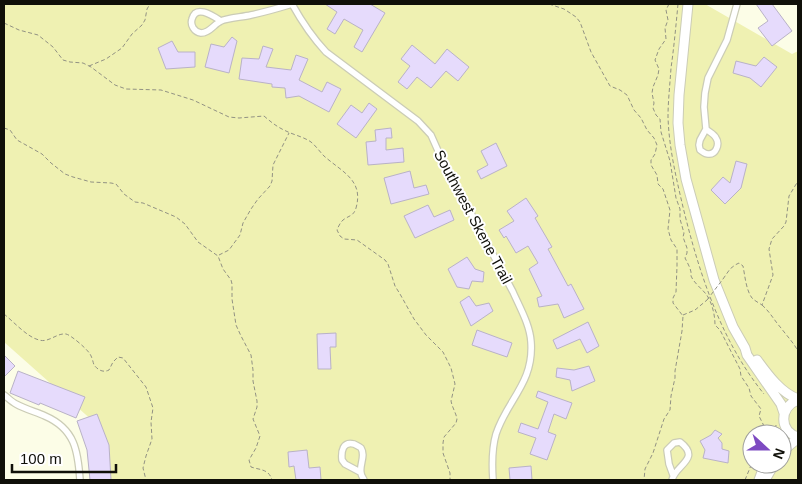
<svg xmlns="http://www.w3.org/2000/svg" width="802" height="484" font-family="Helvetica,sans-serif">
<rect width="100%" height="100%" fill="#fcfde7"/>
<!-- green -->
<path fill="#eff1b2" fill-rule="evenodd" d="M4,4h701l87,50 6,-3v429h-695v-50l-99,-88zM752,434h30v30h-30z"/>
<!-- building -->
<path fill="#e6dbfc" stroke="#b9b2c7" d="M325,4h45l15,9 -23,39 -8,-5 9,-17 -19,-11 -9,15 -8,-5 10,-17z
M756,4h16l20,27 -20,15 -14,-18 10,-7z
M232,37l5,4 -8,32 -24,-6 6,-23 13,3z
M172,41l6,11h17v15l-29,2 -8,-21z
M412,45l23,19 12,-15 22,18 -11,14 -12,-10 -15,17 -14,-11 -10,12 -9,-7 12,-16 -9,-7z
M263,46l10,3 -7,18 25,3 5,-15 12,4 -9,21 23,12 5,-10 14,7 -12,23 -30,-16 -13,2 -1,-10 -13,-1v-3l-33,-5 3,-21 17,1z
M764,57l13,10 -16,20 -11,-9 -17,-5 3,-12 20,5z
M369,103l8,6 -21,29 -19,-14 14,-19 11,8z
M391,128l1,10h-6v12l17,-2 1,14 -36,3 -2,-23 10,-1 -1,-11z
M496,143l11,23 -26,13 -4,-8 11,-6 -7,-14z
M736,161l11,3 -6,24 -16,16 -14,-14 12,-13 7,6z
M410,171l4,17 12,-3 3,9 -38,10 -7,-26z
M526,198l12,18 -3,2 17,29 -4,2 20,37 3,-2 13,25 -20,9 -6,-14 -19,3 -2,-9 5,-2 -13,-27 9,-6 -10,-17 -12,7 -10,-17 -2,2 -5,-8 15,-9 -7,-10z
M428,205l6,12 16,-7 4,10 -39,18 -11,-22z
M467,257l8,12 9,3 -1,10 -11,-1 -3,8 -12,-2 -9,-18z
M469,296l7,10 13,-3 4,8 -22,15 -11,-24z
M588,322l11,24 -12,7 -7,-14 -23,10 -4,-9z
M477,330l35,13 -5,14 -35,-12z
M336,333v14h-6l1,22h-13l-1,-35z
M4,355l11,11 -11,11z
M589,366l6,15 -23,10 -2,-11 -14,-3 1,-9 17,2z
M18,371l67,26 -9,21 -36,-15 -1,2 -29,-12z
M538,391l34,12 -6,16 -12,-5 -6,18 8,3 -9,25 -17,-6 6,-16 -18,-6 3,-9 17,6 10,-27 -12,-5z
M97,414l12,31 2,35h-21l-3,-30 -10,-29z
M715,430l7,4 -4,4 4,5v6l7,2 -1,12 -25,-5 2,-8 -5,-9 11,-6z
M307,450l2,18 11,-1 1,13h-25l-2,-14 -5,1 -1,-15z
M531,466l1,14h-22l-1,-12z"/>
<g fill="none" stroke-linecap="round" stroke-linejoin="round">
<!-- street casing -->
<g stroke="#cbccb6" stroke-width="8">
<path id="street" d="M292,4c10,18 20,33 34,48l92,69 13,14 8,18 74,139c7,16 17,33 18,50 3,41 -24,58 -35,92 -4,14 -4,32 -3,46
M221,21c-8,-5 -25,-17 -29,-2 -2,6 2,13 9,14 9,0 13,-9 20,-12 6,-3 22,-4 30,-6 14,-3 28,-7 41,-11
M706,129c3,3 8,5 10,9 4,6 0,17 -8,16 -3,0 -5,-2 -8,-4l-1,-5 1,-5 6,-11 -2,-22 1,-14 3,-15 19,-38 10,-36
M4,395c4,3 8,7 12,9 9,5 20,8 29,12 30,13 33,35 35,64
M360,472l-15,-8 -3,-4c-1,-9 1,-19 12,-16 2,1 6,3 7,4 5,8 -2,17 0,25 0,2 2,5 3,7
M672,480c3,-15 30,-21 8,-38l-6,1 -7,7 2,14 4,11"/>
</g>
<!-- secondary casing -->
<g stroke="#cbccb6" stroke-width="11">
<path id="secondary" d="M688,4l-9,91 -1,28 2,22 6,34 28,101 19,47 12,21 2,7 34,49 3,9
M757,360c11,15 24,33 41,39
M798,400c-19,7 -19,31 0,37
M782,453c5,-6 9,-10 16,-14
M759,480l6,-16
M765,480l9,-16"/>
</g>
<!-- path -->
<path stroke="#929283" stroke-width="1" stroke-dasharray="4 2.5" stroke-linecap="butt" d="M549,4l15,5 12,8 4,5 11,30 19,34 10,4 7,5 7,15 7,8 6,12 7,8 3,7 -2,9 -4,6v5l6,10 1,9 5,5 7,21 -2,19 3,11 6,9v17l-1,26 -3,6v5l10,13 -1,15 -7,40v7l-4,18 -1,14 -6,9 -11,34 -8,16 -1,11
M669,4l-3,6 2,10 -3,8 1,11 -7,10 -4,11 4,9 -1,6 -5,12 -1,6 2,10 -1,5 3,7 4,4 1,13 9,29 6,37 4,11v10l4,14 -1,4 4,11v5l-2,5c2,4 5,9 6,14 0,1 0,2 0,4 3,7 10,12 15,18 6,8 9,21 9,31l5,5 20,39 1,7 8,12 2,8 10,13 -2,7 7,14 -1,4
M678,4c-2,21 -4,43 -7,64 -1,16 -3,33 -3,49 1,31 8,60 15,90 16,66 38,134 81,187
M4,23l15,7 19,5 15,12 10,13 7,2 13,1 8,4 24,18 11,4 35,1 32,10 36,17 10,1 25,-2c7,6 13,11 22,15 8,4 18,6 25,11 5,4 9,10 13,14 18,16 40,24 32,52 -2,8 -8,8 -13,12 -3,3 -5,7 -6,10l3,6 4,3 13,1 28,20 3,4 7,22 5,8 14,25 12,16 17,17 8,16 4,16 -4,17 1,4 4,10 1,4 -1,4 -12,14 -1,6v10l7,20v7
M89,66l17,-7 16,-11 10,-14 10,-9 3,-5 2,-11 3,-5
M4,128l6,2 7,10 25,14 9,9 14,11 8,3 18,5 20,1 5,1 8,10 11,8 8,1 33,14 9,7 13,18 20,14 5,13 8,11 1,4v15l4,26 5,11 10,19 2,15v11l4,20v6l-4,12 7,17 -4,12 -7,12 2,7c9,3 18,2 21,13
M219,255l10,-5 11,-15 3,-12 8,-14 7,-10 12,-13 2,-5 1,-16 16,-32
M723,279l7,-10 5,-4 4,-2 4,3c2,10 3,24 9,32 3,3 7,5 10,7l11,-30 -4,-26 3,-10 12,-13 2,-4 3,-26 9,-15
M762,305c8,7 12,15 19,23 6,8 12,14 17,23
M4,314c10,8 23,23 35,26 10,3 17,-7 27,-6 5,1 21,15 24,20 2,3 3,8 4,11 4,5 9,8 15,5l4,-8 5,-5 5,1 23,29 7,21 -2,14 1,17 -6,17 -3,12 3,12
M683,315l12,-5 12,-10
M775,434l1,-9
M745,480l7,-17"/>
<!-- street -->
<use href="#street" stroke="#fff" stroke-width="5.5"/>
<!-- secondary -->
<use href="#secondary" stroke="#fff" stroke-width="9"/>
<!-- path-bridge -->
<path stroke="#929283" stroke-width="1" stroke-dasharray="4 2.5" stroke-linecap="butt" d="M707,300l16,-21"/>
</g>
<g text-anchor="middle" stroke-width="4" stroke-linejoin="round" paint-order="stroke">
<!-- street labels -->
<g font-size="15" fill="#101009" stroke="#fff">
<text transform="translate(473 217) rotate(62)" y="5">Southwest Skene Trail</text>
</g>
</g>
<!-- border -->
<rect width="802" height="484" fill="none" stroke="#101009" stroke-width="10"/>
<!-- north arrow -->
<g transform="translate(767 449) rotate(111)"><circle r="24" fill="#ffffff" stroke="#9f9f9d"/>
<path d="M0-4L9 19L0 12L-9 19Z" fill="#7d4ac1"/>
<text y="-8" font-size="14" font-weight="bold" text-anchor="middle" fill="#101009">N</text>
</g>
<!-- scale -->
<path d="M12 464v8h104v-8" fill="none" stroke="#101009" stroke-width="2.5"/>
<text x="20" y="464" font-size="15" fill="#101009" stroke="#ffffff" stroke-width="4" paint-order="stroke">100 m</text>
</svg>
